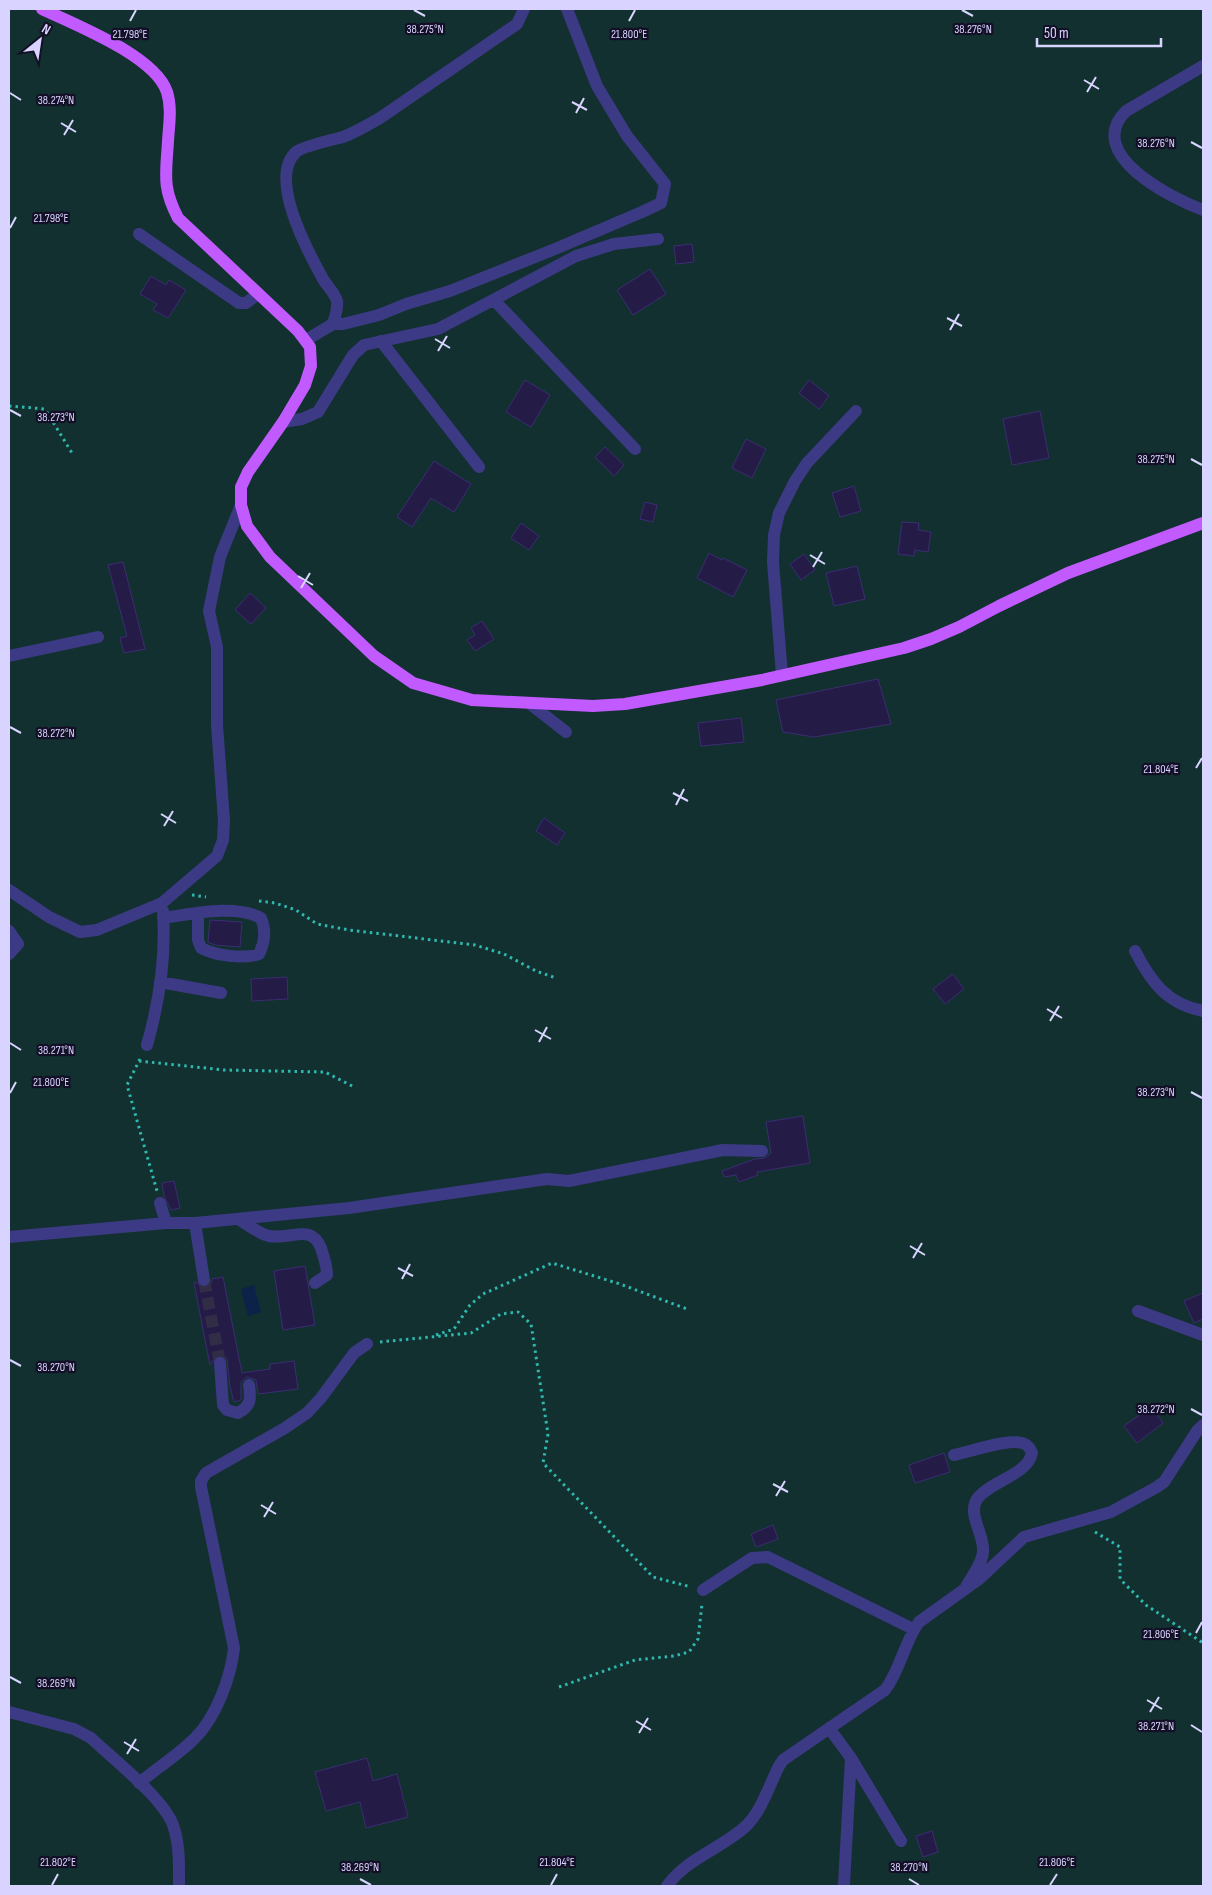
<svg xmlns="http://www.w3.org/2000/svg" width="1212" height="1895" font-family="'Sofia Sans Condensed',sans-serif">
<rect width="100%" height="100%" fill="#130f26"/>
<!-- green -->
<path fill="#12302f" d="M9,9h1194v1877h-1194z"/>
<!-- water -->
<path fill="#0c2248" d="M254,1285l7,27 -13,4 -7,-27z"/>
<!-- building -->
<path fill="#241b47" stroke="#3b2d73" d="M692,244l2,18 -18,2 -2,-18z
M650,269l16,25 -33,21 -16,-25z
M151,276l15,9 3,-5 17,10 -18,28 -15,-8 4,-6 -17,-10z
M525,380l25,15 -19,32 -25,-15z
M809,380l20,16 -10,13 -20,-16z
M1040,411l9,47 -37,7 -9,-46z
M746,439l20,10 -14,29 -20,-10z
M605,447l19,18 -10,11 -19,-19z
M434,461l37,23 -17,28 -23,-14 -19,29 -15,-10z
M854,486l7,25 -21,6 -8,-24z
M645,502l12,3 -4,17 -13,-3z
M902,522l17,1 -1,7 13,2 -3,20 -13,-2 -1,6 -16,-2z
M521,523l18,13 -10,14 -18,-12z
M709,553l13,7 1,-2 24,12 -14,27 -36,-19z
M804,554l11,16 -14,10 -11,-16z
M123,562l22,87 -21,4 -4,-15 7,-2 -19,-71z
M857,566l8,33 -31,7 -8,-33z
M250,593l16,15 -15,16 -16,-14z
M482,621l12,18 -19,12 -8,-11 8,-5 -4,-7z
M878,679l13,45 -77,13 -31,-5 -7,-32z
M741,718l3,24 -43,4 -3,-23z
M544,818l21,15 -8,12 -21,-14z
M210,920l32,2 -2,25 -25,-2 -7,-3z
M953,974l11,15 -19,15 -12,-15z
M287,977l1,22 -36,2 -1,-22z
M803,1116l7,47 -53,9 1,3 -19,7 -3,-7 -12,2 -2,-6 33,-12 10,-1 6,-5 -5,-31z
M174,1181l6,27 -9,2 -7,-14 -2,-13z
M305,1266l10,59 -32,5 -9,-59z
M223,1277l19,96 28,-4v-5l24,-3 4,28 -40,5 -2,-14 -9,-3 -6,5v18l-7,2 -4,-15 -3,-28 -4,-3h-7l-6,9 -16,-82 2,-1 5,5 5,1 5,-5 1,-4z
M1203,1293v26l-9,4 -10,-22z
M1151,1407l12,16 -26,20 -13,-17z
M944,1453l6,19 -35,11 -6,-18z
M773,1525l5,14 -22,8 -5,-13z
M367,1758l6,23 24,-7 11,43 -42,11 -6,-26 -34,9 -11,-39z
M932,1831l6,21 -15,5 -7,-21z"/>
<g fill="none" stroke-linecap="round" stroke-linejoin="round">
<!-- minor-tunnel -->
<path stroke="#312d47" stroke-width="12" stroke-dasharray="12 6" stroke-linecap="butt" d="M204,1280l16,83"/>
<!-- path -->
<path stroke="#2fb8b0" stroke-width="3" stroke-dasharray="2.5 4" stroke-linecap="butt" d="M9,406l36,3 27,44
M192,895l14,2
M259,901l16,2 21,7 21,14 32,6 126,15 29,9 32,17 20,7
M140,1059l-13,26 30,106
M139,1061l85,9 101,2 29,15
M436,1335l18,-6 16,-24 13,-11 69,-31 68,21 67,25
M380,1342l91,-9 30,-19 17,-2 13,12 17,110 -5,29 110,114 38,10
M1095,1532l25,15v32l26,26 57,38
M559,1687l76,-27 39,-4 15,-4 9,-13 4,-35"/>
<!-- minor -->
<path stroke="#3d3a85" stroke-width="12" d="M1203,66l-77,45c-43,43 45,87 77,99
M139,234l100,69h7l12,-9
M494,300l141,149
M333,324c2,-7 5,-15 4,-23 -2,-8 -10,-15 -14,-22 -15,-27 -55,-101 -27,-127 7,-6 36,-12 47,-15 13,-5 25,-12 37,-19l137,-94 7,-15
M306,340l27,-16h10l36,-9 27,-11 44,-13 105,-42 87,-37 19,-9 4,-19 -38,-48 -30,-50 -30,-77
M381,341l98,126
M283,422l19,-3 16,-7 35,-57 11,-10 74,-16 138,-73 38,-12 44,-5
M9,656l89,-19
M782,675l-9,-113 1,-27 5,-22 16,-32 12,-18 49,-52
M529,703l37,29
M9,890l40,27 31,15 17,-2 65,-27 55,-47 6,-16 1,-19 -7,-96v-78l-8,-36 11,-54 21,-52
M163,918c30,-4 71,-14 98,0 5,12 4,24 -2,36 -16,5 -43,2 -58,-6l-3,-8v-27
M9,931l9,13 -9,10
M1135,951c16,31 32,53 68,60
M160,982l61,11
M147,1045c12,-42 19,-90 16,-134
M238,1219c9,5 21,15 31,17 22,4 42,-13 52,12 3,10 6,17 6,27l-12,8
M166,1223h29l154,-15 198,-29 22,2 154,-31 39,1
M195,1223l9,57
M9,1237l157,-14 -6,-20
M1138,1311l65,24
M220,1363l3,42 4,5 11,3c13,-7 13,-14 11,-28
M954,1455c16,-3 57,-18 71,-11 4,2 5,5 7,9 -4,22 -42,28 -55,46 -10,16 8,36 6,53 -1,12 -11,24 -17,35
M703,1590l49,-32 16,-1 145,72
M9,1712l65,17 17,9c22,21 72,60 82,87 7,20 6,41 6,61
M829,1728l22,30 50,83
M139,1783c18,-15 39,-28 55,-44 22,-21 37,-62 40,-91l-33,-161v-6l5,-8 79,-45 22,-15 14,-15 33,-45 13,-9
M844,1884l7,-126
M667,1886c20,-28 54,-37 79,-60 16,-16 23,-40 33,-60l4,-6 102,-70c16,-21 19,-48 34,-68l60,-43 45,-42 87,-25 46,-25 7,-5 33,-51 6,-6"/>
<!-- major -->
<path stroke="#c25bff" stroke-width="12" d="M42,9c34,16 113,47 125,83 5,16 2,33 1,49 -2,34 -6,46 10,77l120,113 12,16 1,19 -6,19 -22,37 -35,50 -7,15v18l6,21 23,31 104,99 39,27 59,17 121,6 32,-2 137,-24 142,-32 27,-9 28,-12 40,-21 69,-33 135,-50"/>
</g>
<!-- ticks -->
<path fill="none" stroke="#d9d4ff" stroke-width="2" d="M414,10l11,6M962,10l11,6M130,21l6,-11M629,21l6,-11M1084,80l15,9M1087,92l9,-15M10,93l11,7M572,102l15,8M576,113l8,-15M61,123l15,9M64,135l9,-15M1191,142l11,6M10,228l6,-11M947,318l15,8M950,330l9,-16M435,339l15,9M438,351l9,-15M10,410l11,6M1191,459l11,6M810,555l15,9M813,567l9,-15M298,576l15,9M301,588l9,-15M10,727l11,6M1196,768l6,-10M673,793l15,8M676,805l8,-16M161,814l15,9M164,826l9,-15M1047,1009l15,9M1050,1021l9,-15M535,1030l16,9M539,1042l8,-15M10,1043l11,7M1191,1092l11,6M10,1093l6,-11M910,1246l15,9M913,1258l9,-15M398,1268l15,8M402,1279l8,-15M10,1360l11,6M1191,1409l11,6M773,1484l15,8M776,1496l9,-15M261,1505l15,9M264,1517l9,-15M1196,1633l6,-11M10,1677l11,6M1147,1700l15,9M1150,1712l9,-15M636,1721l15,9M1191,1725l11,7M639,1733l9,-15M124,1742l15,9M127,1754l9,-15M360,1879l11,6M909,1879l10,6M52,1885l6,-11M551,1885l6,-11M1050,1885l7,-11"/>
<g font-size="12" text-anchor="middle" fill="#d9d4ff" stroke="#130f26" stroke-width="4.5" stroke-linejoin="round" paint-order="stroke">
<text x="425" y="33">38.275°N</text>
<text x="973" y="33">38.276°N</text>
<text x="130" y="38">21.798°E</text>
<text x="629" y="38">21.800°E</text>
<text x="56" y="104">38.274°N</text>
<text x="1156" y="147">38.276°N</text>
<text x="51" y="222">21.798°E</text>
<text x="56" y="421">38.273°N</text>
<text x="1156" y="463">38.275°N</text>
<text x="56" y="737">38.272°N</text>
<text x="1161" y="773">21.804°E</text>
<text x="56" y="1054">38.271°N</text>
<text x="51" y="1086">21.800°E</text>
<text x="1156" y="1096">38.273°N</text>
<text x="56" y="1371">38.270°N</text>
<text x="1156" y="1413">38.272°N</text>
<text x="1161" y="1638">21.806°E</text>
<text x="56" y="1687">38.269°N</text>
<text x="1156" y="1730">38.271°N</text>
<text x="58" y="1866">21.802°E</text>
<text x="557" y="1866">21.804°E</text>
<text x="1057" y="1866">21.806°E</text>
<text x="360" y="1871">38.269°N</text>
<text x="909" y="1871">38.270°N</text>
</g>
<!-- border -->
<rect width="1212" height="1895" fill="none" stroke="#d9d4ff" stroke-width="20"/>
<!-- north arrow -->
<g transform="translate(40 40) rotate(30)" stroke="#130f26" stroke-width="4" paint-order="stroke">
<path d="M0-4L9 19L0 12L-9 19Z" fill="#d9d4ff"/>
<text y="-8" font-size="14" font-weight="bold" text-anchor="middle" fill="#d9d4ff">N</text>
</g>
<!-- scale -->
<path d="M1037 38v8h124v-8" fill="none" stroke="#d9d4ff" stroke-width="2.5"/>
<text x="1044" y="38" font-size="15" fill="#d9d4ff" stroke="#130f26" stroke-width="4" paint-order="stroke">50 m</text>
</svg>
